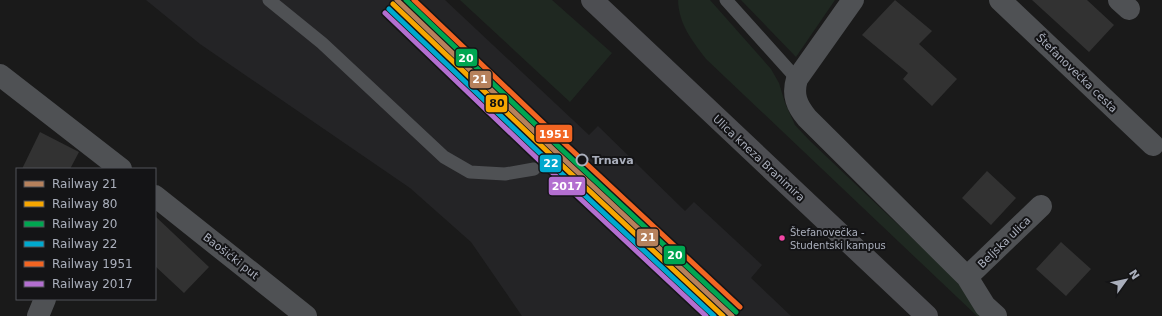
<svg xmlns="http://www.w3.org/2000/svg" width="1162" height="316" font-family="'DejaVu Sans',sans-serif">
<rect width="100%" height="100%" fill="#1a1a1a"/>
<!-- built -->
<path fill="#242426" d="M146,0h299l144,135 9,-9 87,85 9,-9 68,63 -11,13 40,38h-269l-51,-74 -61,-54 -210,-144z"/>
<!-- green -->
<path fill="#1f2821" d="M460,0h92l60,53 -42,49z
M678,0h32l61,69 8,14 6,20 10,22 14,15 141,134 35,42h-8l-271,-257c-14,-19 -27,-34 -28,-59z
M741,0h94l-39,57z"/>
<!-- building -->
<path fill="#323232" d="M895,0l37,31 -13,13 38,35 -25,27 -29,-27 5,-6 -46,-38z
M1032,0h55l27,25 -25,27z
M40,132l39,20 -9,17h-48z
M987,171l29,27 -25,27 -29,-27z
M155,216l54,51 -25,26 -29,-27z
M1061,242l30,27 -25,27 -30,-27z"/>
<g fill="none" stroke-linecap="round" stroke-linejoin="round">
<!-- lane -->
<path stroke="#4f5154" stroke-width="13" d="M269,0l53,43 122,114 26,15 35,2 29,-5
M726,0l71,79"/>
<!-- street -->
<path stroke="#4f5154" stroke-width="22" d="M853,0l-56,79c-5,16 0,27 10,39l160,159 18,29 11,10
M1000,0l153,145
M1119,0l10,9
M0,75l121,94
M155,196l151,120
M967,277l74,-71
M38,316l7,-17"/>
<!-- secondary -->
<path stroke="#4d4e52" stroke-width="22" d="M592,0l335,316"/>
<!-- rail-1 casing -->
<g stroke="#141416" stroke-width="8">
<path id="rail-1" d="M397,0l157,150 178,166"/>
</g>
<!-- rail-2 casing -->
<g stroke="#141416" stroke-width="8">
<path id="rail-2" d="M393,4l157,150 173,162"/>
</g>
<!-- rail-3 casing -->
<g stroke="#141416" stroke-width="8">
<path id="rail-3" d="M406,0l152,146 178,166"/>
</g>
<!-- rail-4 casing -->
<g stroke="#141416" stroke-width="8">
<path id="rail-4" d="M389,9l157,150 168,157"/>
</g>
<!-- rail-5 casing -->
<g stroke="#141416" stroke-width="8">
<path id="rail-5" d="M414,0l148,141 178,166"/>
</g>
<!-- rail-6 casing -->
<g stroke="#141416" stroke-width="8">
<path id="rail-6" d="M385,13l157,150 164,153"/>
</g>
<!-- rail-1 -->
<use href="#rail-1" stroke="#b6815c" stroke-width="5"/>
<!-- rail-2 -->
<use href="#rail-2" stroke="#f7a600" stroke-width="5"/>
<!-- rail-3 -->
<use href="#rail-3" stroke="#00a651" stroke-width="5"/>
<!-- rail-4 -->
<use href="#rail-4" stroke="#00a9ce" stroke-width="5"/>
<!-- rail-5 -->
<use href="#rail-5" stroke="#f26522" stroke-width="5"/>
<!-- rail-6 -->
<use href="#rail-6" stroke="#b36fd0" stroke-width="5"/>
</g>
<!-- markers -->
<circle fill="#141416" stroke="#aaafbc" stroke-width="2" cx="582" cy="160" r="5.5"/>
<circle fill="#f346a5" stroke="#141416" stroke-width="1.5" cx="782" cy="238" r="3.5"/>
<g text-anchor="middle" stroke-width="4" stroke-linejoin="round" paint-order="stroke">
<!-- bus labels -->
<g font-size="10" fill="#aaafbc" stroke="#141416" text-anchor="start">
<text x="790" y="236">Štefanovečka -<tspan x="790" dy="13">Studentski kampus</tspan></text>
</g>
<!-- street labels -->
<g font-size="11" fill="#aaafbc" stroke="#141416">
<text transform="translate(1077 73) rotate(44)" y="4">Štefanovečka cesta</text>
<text transform="translate(759 158) rotate(43)" y="4">Ulica kneza Branimira</text>
<text transform="translate(1004 242) rotate(-44)" y="4">Beljska ulica</text>
<text transform="translate(231 256) rotate(38)" y="4">Baošićki put</text>
</g>
<!-- stop labels -->
<g font-size="11" font-weight="bold" fill="#aaafbc" stroke="#141416" text-anchor="start">
<text x="592" y="164">Trnava</text>
</g>
</g>
<g stroke="#141416" stroke-width="1.5">
<rect x="455" y="48" width="23" height="19" rx="4" fill="#00a651"/>
<rect x="469" y="70" width="23" height="19" rx="4" fill="#b6815c"/>
<rect x="485" y="94" width="23" height="19" rx="4" fill="#f7a600"/>
<rect x="535" y="124" width="38" height="19" rx="4" fill="#f26522"/>
<rect x="539" y="154" width="23" height="19" rx="4" fill="#00a9ce"/>
<rect x="548" y="176" width="38" height="20" rx="4" fill="#b36fd0"/>
<rect x="636" y="228" width="23" height="19" rx="4" fill="#b6815c"/>
<rect x="663" y="245" width="23" height="20" rx="4" fill="#00a651"/>
</g>
<g font-size="11" text-anchor="middle" font-weight="bold" fill="#fff">
<text x="466" y="62">20</text>
<text x="480" y="83">21</text>
<text x="554" y="138">1951</text>
<text x="551" y="167">22</text>
<text x="567" y="190">2017</text>
<text x="648" y="241">21</text>
<text x="675" y="259">20</text>
</g>
<g font-size="11" text-anchor="middle" font-weight="bold" fill="#111">
<text x="497" y="107">80</text>
</g>
<!-- legend -->
<rect x="16" y="168" width="140" height="132" fill="#141416" stroke="#505258"/>
<rect x="24" y="181" width="20" height="6" fill="#b6815c" stroke="#505258"/>
<text x="52" y="188" font-size="12" fill="#aaafbc">Railway 21</text>
<rect x="24" y="201" width="20" height="6" fill="#f7a600" stroke="#505258"/>
<text x="52" y="208" font-size="12" fill="#aaafbc">Railway 80</text>
<rect x="24" y="221" width="20" height="6" fill="#00a651" stroke="#505258"/>
<text x="52" y="228" font-size="12" fill="#aaafbc">Railway 20</text>
<rect x="24" y="241" width="20" height="6" fill="#00a9ce" stroke="#505258"/>
<text x="52" y="248" font-size="12" fill="#aaafbc">Railway 22</text>
<rect x="24" y="261" width="20" height="6" fill="#f26522" stroke="#505258"/>
<text x="52" y="268" font-size="12" fill="#aaafbc">Railway 1951</text>
<rect x="24" y="281" width="20" height="6" fill="#b36fd0" stroke="#505258"/>
<text x="52" y="288" font-size="12" fill="#aaafbc">Railway 2017</text>
<!-- north arrow -->
<g transform="translate(1126 280) rotate(57)" stroke="#141416" stroke-width="3" paint-order="stroke">
<path d="M0-3L7 15L0 10L-7 15Z" fill="#aaafbc"/>
<text y="-6" font-size="11" font-weight="bold" text-anchor="middle" fill="#aaafbc">N</text>
</g>
</svg>
